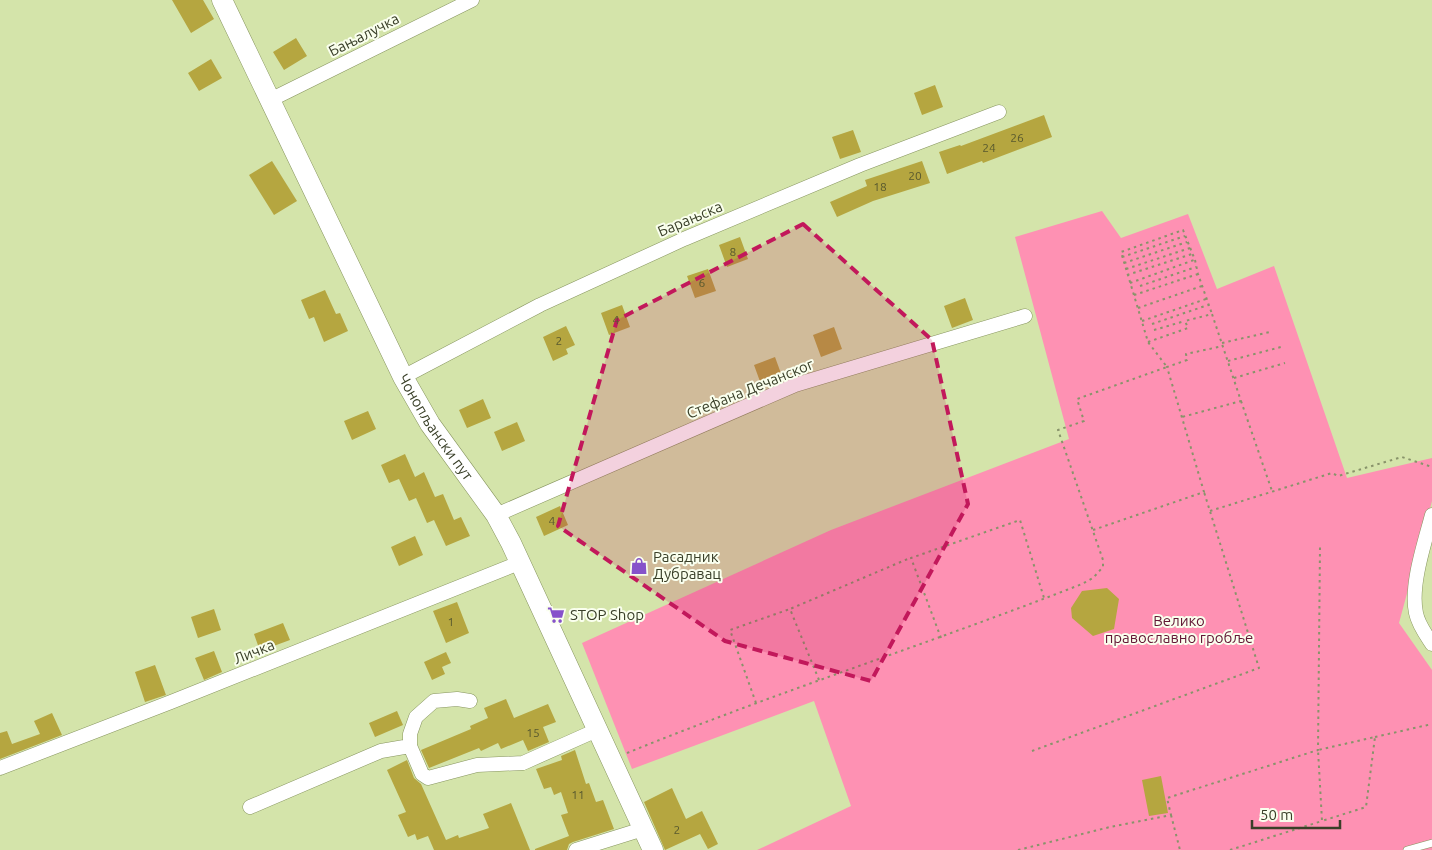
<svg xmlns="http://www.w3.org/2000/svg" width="1432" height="850" font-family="Ubuntu,sans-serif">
<rect width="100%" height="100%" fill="#d4e4aa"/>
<!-- green -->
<path fill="#fe91b3" d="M1102,211l19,27 67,-24 29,75 57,-23 73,212 85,-20v43l-33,122 33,47v180h-675l94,-44 -37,-105 -182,68 -50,-126 249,-113 238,-91 -54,-202z"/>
<!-- building -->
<path fill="#b5a640" d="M172,0h31l11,19 -23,14z
M296,38l11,18 -23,14 -11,-18z
M211,59l11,19 -23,13 -11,-18z
M935,85l8,22 -21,8 -8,-22z
M1044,115l8,22 -69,26 -1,-2 -35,13 -8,-22 21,-7 1,1z
M853,130l8,22 -21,7 -8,-22z
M272,161l25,40 -23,14 -25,-40z
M922,161l8,22 -57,18 -36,16 -7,-15 37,-16 -2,-6z
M740,237l8,22 -21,8 -8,-22z
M708,269l8,22 -21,7 -8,-22z
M325,290l11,24 4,-1 8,18 -24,11 -10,-25 -5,2 -8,-19z
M965,298l8,22 -21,8 -8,-22z
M622,305l8,22 -21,8 -8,-22z
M566,326l9,19 -9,4 2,5 -15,7 -10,-24z
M834,327l8,22 -21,8 -8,-22z
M775,357l8,22 -21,8 -8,-22z
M483,399l8,19 -24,10 -8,-18z
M368,411l8,18 -24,11 -8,-19z
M517,422l8,19 -23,10 -8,-19z
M405,454l10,23 9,-5 11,25 8,-3 11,26 7,-3 9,19 -24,10 -12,-26 -7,3 -11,-25 -7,3 -10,-22 -10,4 -8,-18z
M560,506l8,19 -24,11 -8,-19z
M415,536l8,19 -24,11 -8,-19z
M1107,588l12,11 -5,30 -21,7 -21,-18 -1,-10 11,-17z
M457,602l12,31 -23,10 -13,-32z
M214,609l7,21 -23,8 -7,-21z
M283,623l7,17 -30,11 -6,-17z
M214,651l8,21 -18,8 -9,-22z
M446,652l5,11 -9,4 3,7 -13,6 -8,-18z
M155,665l11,30 -21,7 -10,-30z
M506,699l8,19 34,-14 8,18 -13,5 6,15 -21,9 -5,-11 -22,9 -3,-6 -17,8 -2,-3 -50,20 -8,-18 50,-21 -1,-3 18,-8 -4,-10z
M397,711l6,14 -28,12 -6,-14z
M52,713l10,22 -62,24v-26l7,-2 5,13 28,-10 -6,-13z
M575,750l11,34 3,-1 7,19 7,-2 11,29 -41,13 -4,2 -2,6h-32v-1l34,-13 -8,-21 7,-2 -7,-21 -7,3 -3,-8 -7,2 -8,-20 26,-9 -1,-4z
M407,760l7,18 7,6 25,56 12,-5 1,3 30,-10 -6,-14 28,-11 19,47h-96l-6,-14 -11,4 -2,-6 -7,3 -10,-22 8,-3 -19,-42z
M1161,776l7,37 -19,3 -7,-36z
M672,788l14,31 16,-8 16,33 -10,5 -8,-15 -35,16 -21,-48z"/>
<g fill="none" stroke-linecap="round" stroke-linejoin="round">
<!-- lane casing -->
<g stroke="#87955f" stroke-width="8">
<path id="lane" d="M1407,850l25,-7"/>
</g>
<!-- street casing -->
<g stroke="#87955f" stroke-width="15">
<path id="street" d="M270,100l202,-100
M403,377l137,-72 144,-66 176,-74 139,-53
M496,515l299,-130 230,-69
M1432,515c-7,27 -22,70 -16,98 2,11 10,22 16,31
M470,701l-13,-2 -23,2 -18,16 -6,17v12l12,28 6,4 49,-13 46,-2 74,-33
M0,768l171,-66 348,-139
M250,807l131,-56 29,-5
M576,850l67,-21"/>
</g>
<!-- secondary casing -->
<g stroke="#87955f" stroke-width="21">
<g id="secondary">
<path id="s1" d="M222,0l181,377 27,47 66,91 15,28 142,307"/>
</g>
</g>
<!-- path -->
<path stroke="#88936a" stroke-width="2" stroke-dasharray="2.5 4" stroke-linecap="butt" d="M1122,257l63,-21
M1124,263l63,-21
M1126,269l64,-21
M1127,275l65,-21
M1130,283l64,-23
M1140,286l56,-19
M1134,295l64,-21
M1138,308l64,-22
M1142,321l64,-22
M1152,324l56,-19
M1154,330l31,-9
M1148,342l40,-14 -3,-7 27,-7 29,87 -59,16
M1222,343l48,-11
M1228,361l53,-14
M1234,378l51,-15
M1241,401l31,90
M1210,511l122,-38 6,3 64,-19 30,10
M1093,530l111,-38 -37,-125 20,-7 -1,-6 37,-8
M941,638l-30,-80 109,-38 24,78
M819,680l-29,-71 120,-51
M756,703l-26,-73 60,-21
M1375,737l57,-13
M1032,751l227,-83 -55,-176
M627,753c150,-61 304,-110 455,-169l11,-6 10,-11v-7l-45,-130 26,-9 -7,-22 90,-32 -19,-25 -27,-90 62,-22 12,30 3,14 14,40
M1171,815l9,35
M1018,850l92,-23 61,-12 -4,-17 151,-48 2,-204
M1230,850l92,-29 -4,-71 57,-13 -9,70 -44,14"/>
<!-- lane -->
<use href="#lane" stroke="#fff" stroke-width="7"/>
<!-- street -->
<use href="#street" stroke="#fff" stroke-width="14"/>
<!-- secondary -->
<use href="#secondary" stroke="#fff" stroke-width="20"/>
</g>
<!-- marked area -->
<path fill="#c2185b" fill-opacity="0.2" stroke="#c2185b" stroke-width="4" stroke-dasharray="10 6" stroke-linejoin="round" d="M803,224l129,116 36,164 -97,177 -146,-40 -167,-115 59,-206z"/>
<!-- icons -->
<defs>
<g id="shop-bare" transform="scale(1.35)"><path d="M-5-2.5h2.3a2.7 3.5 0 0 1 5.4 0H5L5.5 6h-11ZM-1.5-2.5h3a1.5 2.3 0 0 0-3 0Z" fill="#8652ca" stroke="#faffee" stroke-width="2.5" paint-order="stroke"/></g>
<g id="supermarket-bare" transform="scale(1.35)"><path d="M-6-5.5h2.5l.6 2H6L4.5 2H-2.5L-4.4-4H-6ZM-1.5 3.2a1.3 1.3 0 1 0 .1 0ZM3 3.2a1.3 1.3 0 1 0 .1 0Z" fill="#8652ca" stroke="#faffee" stroke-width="2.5" paint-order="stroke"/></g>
</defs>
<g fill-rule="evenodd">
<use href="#shop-bare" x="639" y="566"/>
<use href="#supermarket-bare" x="556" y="615"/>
</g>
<g text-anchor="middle" stroke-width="4" stroke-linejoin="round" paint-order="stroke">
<!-- number labels -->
<g font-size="12" fill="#58592e">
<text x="1017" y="142">26</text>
<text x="989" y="152">24</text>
<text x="915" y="180">20</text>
<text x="880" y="191">18</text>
<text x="733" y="256">8</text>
<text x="702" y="287">6</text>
<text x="616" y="324">4</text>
<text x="559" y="345">2</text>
<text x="552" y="525">4</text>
<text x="451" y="626">1</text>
<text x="533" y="737">15</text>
<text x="578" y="799">11</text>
<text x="677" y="834">2</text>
</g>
<!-- street labels -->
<g font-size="15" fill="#393f28" stroke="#faffee">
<text transform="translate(364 35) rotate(-27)" y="5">Бањалучка</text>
<text transform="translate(690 219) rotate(-23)" y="5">Барањска</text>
<text transform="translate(750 389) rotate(-22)" y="5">Стефана Дечанског</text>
<text dy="5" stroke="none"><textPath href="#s1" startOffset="478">Чонопљански пут</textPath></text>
<text transform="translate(254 652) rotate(-22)" y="5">Личка</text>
</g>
<!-- poi labels -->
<g font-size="15" fill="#393f28" stroke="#faffee" text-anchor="start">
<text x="653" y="562">Расадник<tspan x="653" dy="17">Дубравац</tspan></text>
<text x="570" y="620">STOP Shop</text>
</g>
<!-- park labels -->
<g font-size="15" fill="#621735" stroke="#faffee">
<text x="1179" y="626">Велико<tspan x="1179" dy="17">православно гробље</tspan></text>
</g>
</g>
<!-- scale -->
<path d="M1252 820v8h88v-8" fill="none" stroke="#393f28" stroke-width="2.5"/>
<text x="1260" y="820" font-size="15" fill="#393f28" stroke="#faffee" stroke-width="4" paint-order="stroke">50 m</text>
</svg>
